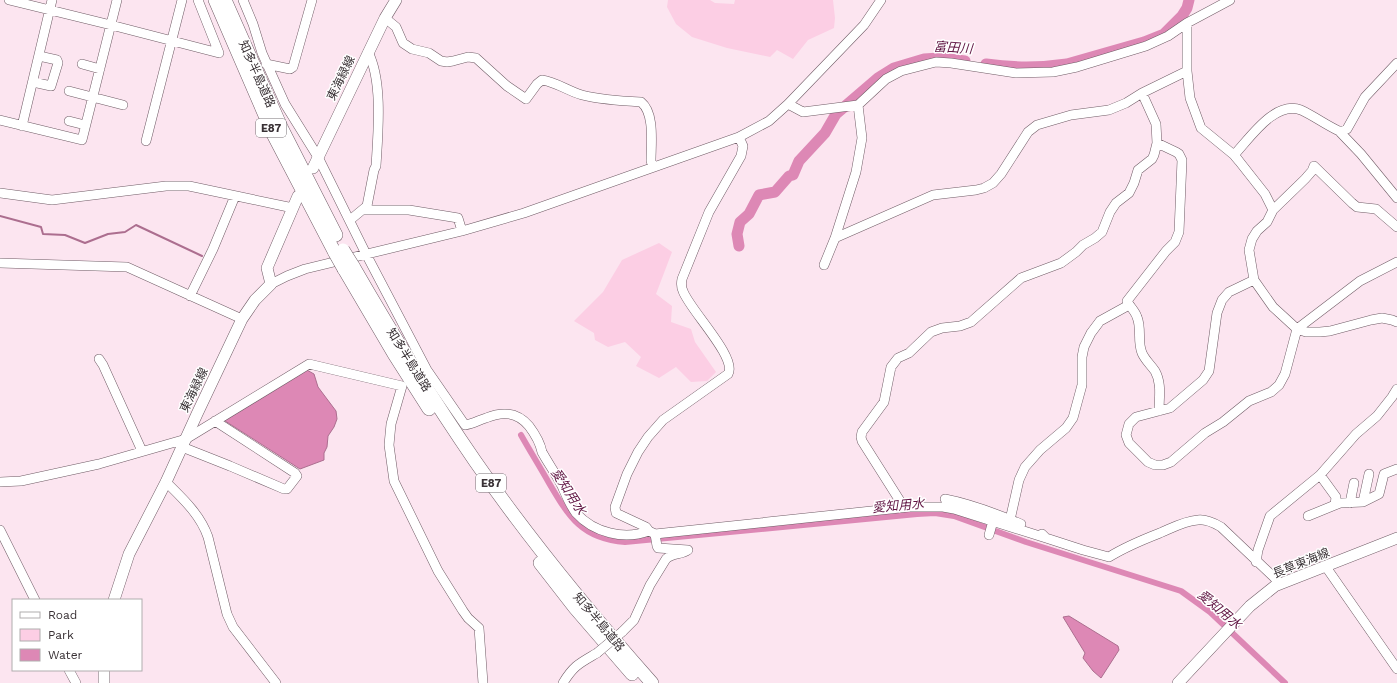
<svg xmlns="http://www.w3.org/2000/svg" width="1397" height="683" font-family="'Work Sans','Noto Sans JP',sans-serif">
<rect width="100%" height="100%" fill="#fce5f0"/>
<!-- green -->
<path fill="#fccee4" d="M668,0h42l5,3 19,1 1,-4h98l2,18 -1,10 -26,12 -15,19 -16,-9 -7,7 -43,-9 -35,-11 -16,-13 -9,-17z
M659,243l13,9 -16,42 16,12 -1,16 20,7 4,13 21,30 -9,9 -16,1 -15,-15 -17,11 -23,-12 5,-9 -16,-15 -17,5 -13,-7 -1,-7 -20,-12 29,-29 19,-32z"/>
<!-- water -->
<path fill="#dd88b5" stroke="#ac6e8f" d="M305,369l9,5 4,13 18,24 1,8 -3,8 -6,9 -1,11 -3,6v7l-24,9 -78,-50z
M1069,616l49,30 1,4 -18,28 -8,-7 -10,-13 2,-5 -22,-36z"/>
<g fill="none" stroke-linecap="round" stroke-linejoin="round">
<!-- stream -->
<path stroke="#ac6e8f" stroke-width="2" d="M0,216l41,11 2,7 22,1 20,8 23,-9 17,-2 11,-7 66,31"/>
<!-- canal -->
<path stroke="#dd88b5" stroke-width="6" d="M521,435c9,16 19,32 28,48 20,34 33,56 76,59l292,-28 18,-1 19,3 72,26 155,49 29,21 75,71"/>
<!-- river -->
<path stroke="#dd88b5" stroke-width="11" d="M986,64c27,4 54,4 81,0l77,-22 20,-8 18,-18 5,-8 2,-8
M739,246l-2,-12 3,-12 9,-8 10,-19 16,-3 14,-16 4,-1 6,-14 26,-28 11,-19 42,-36 16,-10 30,-9 16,-1 25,3"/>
<!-- minor casing -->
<g stroke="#705c66" stroke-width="10">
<path id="minor" d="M9,0l102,25 108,28 -21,-53
M243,0l10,24 9,29 23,51 33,53 48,97 61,116 38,55c8,-1 14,-5 21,-7 17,-7 31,-6 43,8 6,8 11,16 13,26 6,11 14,22 20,34 4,9 8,19 14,27 18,20 48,27 73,18
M385,18l11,9 7,16 9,6 17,4 12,8 6,1 6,-1 15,-4 8,1 31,28 19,13 11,-15 5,-4c14,2 26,11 40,15 20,5 39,6 59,7 14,11 10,42 10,59l2,5
M1187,23v48l3,27 11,30 33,27 5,6 26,33 8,16
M82,64l18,5
M266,64l24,5 3,-2 19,-67
M33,82l18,4 7,-23 -1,-3 -18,-4
M69,91l54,14
M788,104l15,8 55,-7 28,-26 15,-8 35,-9 15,1 65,10 37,-1 24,-5 69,-21 22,-10 19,-13 43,-23
M0,120l82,20 35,-140
M69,121l16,4
M22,126l30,-126
M1339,131l22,23 36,44
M739,137l4,9 -2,10 -32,56 -27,67c-1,5 -1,8 1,12 6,18 55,67 45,83l-65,46 -15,17 -10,15 -11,22 -12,33 1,6 30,14 3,4 6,3 254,-27h34l11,2 92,29
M146,141l36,-141
M1157,143l19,9 3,2 3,6 -3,72 -4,10 -9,9 -39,50c3,6 8,10 10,16 5,12 0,24 5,36 3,7 9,12 13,18 7,12 4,27 4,40
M1234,155c16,-17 41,-55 67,-45 13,6 25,15 38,21h4l4,-2 18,-32 32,-34
M0,193l52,7 114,-14h23l104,22
M363,210h46l43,7 6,1 4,13
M350,220l17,-14 7,-36 2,-4c2,-33 7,-85 -8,-114
M1397,227l-21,-18 -19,-2 -5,-4 -38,-37 -2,5 -7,8 -32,31 -6,12 -10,9 -5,8 -3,11 5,30 19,27 24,22 9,3h14l10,-1 41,-11 11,-2 10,2 5,2
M835,238l98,-43 43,-5 8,-2 9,-5 8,-9 27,-42 9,-7 34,-10 38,-5 17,-7 16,-10 45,-22
M0,263l127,4 115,52
M824,265l11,-27 21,-66 6,-34 -4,-33
M1254,280l-25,12 -7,8 -5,13 -8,58 -6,9 -33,28 -34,9 -7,7 -3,11 3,8 19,19 7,3h8l8,-3 34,-29 18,-11 26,-21 22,-9 8,-7 6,-11 12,-45 63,-48 37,-19
M271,284l16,-8 18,-7 157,-38 62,-18 215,-76 30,-16 19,-17 76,-79 17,-25
M190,296l23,-47 22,-53
M99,359l4,6 39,86
M182,447l48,19 54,23h3l10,-13 -2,-3 -80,-52
M1320,475l16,22 -1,8
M0,482l21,-1 78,-17 87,-25 123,-75 93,22 -11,38 -2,21 5,36 44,90 25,40 5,7 11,10 4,55
M166,482c16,16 34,32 42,55l19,77 6,13 43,56
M945,499c26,5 52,15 76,25
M1363,502l6,-28
M1350,503l4,-20
M909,507l-9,-6 -38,-60 -1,-4 1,-5 22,-30 7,-35 7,-9 11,-5 22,-21 11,-4 18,-2 11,-4 50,-44 40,-15 15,-11 7,-7 12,-7 7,-6 8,-20 6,-9 13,-10 5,-10 4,-13 14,-11 2,-4 3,-12 -1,-19 -14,-31
M1308,516l32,-13 23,-1 16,-8 5,-20 13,-5
M1010,520l9,-40 6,-13 15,-17 26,-22 7,-10 9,-33v-28l2,-10 7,-14 9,-12 29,-16
M0,530l35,70
M1042,534l4,4 37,12 26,7c16,-10 33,-17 51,-24 12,-5 24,-12 38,-13 8,-1 16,3 23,7l59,56
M989,535l4,-14
M1256,562l2,-12 12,-34 50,-41 36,-41 21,-18 15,-19 5,-8
M1326,567l71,102
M622,632l12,-12 16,-35 16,-26c6,-6 15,-4 22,-9l-30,-2 -1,-2 -2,-12
M69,670l7,13
M563,683c11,-18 17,-20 34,-30"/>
</g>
<!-- major casing -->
<g stroke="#705c66" stroke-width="12">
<path id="major" d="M313,168l72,-150 11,-18
M114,600l15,-46 37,-72 31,-68 45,-95 13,-19 16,-16 -4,-16 31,-72
M104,683v-13
M1178,683l72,-77 25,-20 122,-48"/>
</g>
<!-- highway casing -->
<g stroke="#705c66" stroke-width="14">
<path id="highway" d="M215,0l58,134 62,119
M225,0l57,129 54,106
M353,266c38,66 78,131 122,195 54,78 114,151 177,222
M344,269l50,85 35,55
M540,563l35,45 57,66"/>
</g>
<!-- minor -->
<use href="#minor" stroke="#fff" stroke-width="9"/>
<!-- major -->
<use href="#major" stroke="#fff" stroke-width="11"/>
<!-- highway -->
<use href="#highway" stroke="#fff" stroke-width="13"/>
<!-- minor-bridge casing -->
<g stroke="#705c66" stroke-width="10" stroke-linecap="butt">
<path id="minor-bridge" d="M597,653l25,-21"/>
</g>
<!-- highway-bridge casing -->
<g stroke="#705c66" stroke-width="14" stroke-linecap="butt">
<path id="highway-bridge" d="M343,250l10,16
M335,253l9,16"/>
</g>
<!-- minor-bridge -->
<use href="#minor-bridge" stroke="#fff" stroke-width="9"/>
<!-- highway-bridge -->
<use href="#highway-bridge" stroke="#fff" stroke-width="13"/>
</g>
<g text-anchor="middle" stroke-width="3" stroke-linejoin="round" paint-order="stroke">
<!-- shield labels -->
<g fill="#fff" stroke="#746f72" stroke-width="1">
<rect x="256" y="119" width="30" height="18" rx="3"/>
<rect x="476" y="474" width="30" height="18" rx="3"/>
</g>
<g font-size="11" font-weight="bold" fill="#393135">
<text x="271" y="132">E87</text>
<text x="491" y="487">E87</text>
</g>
<!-- street labels -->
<g font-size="12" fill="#393135" stroke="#fff">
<text transform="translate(257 74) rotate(66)" y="4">知多半島道路</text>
<text transform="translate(341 78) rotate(-64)" y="4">東海緑線</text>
<text transform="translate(409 360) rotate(58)" y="4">知多半島道路</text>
<text transform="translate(194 390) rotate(-64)" y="4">東海緑線</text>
<text transform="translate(1301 563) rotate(-22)" y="4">長草東海線</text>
<text transform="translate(599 622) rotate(50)" y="4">知多半島道路</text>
</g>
<!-- water labels -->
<g font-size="13" font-style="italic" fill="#601543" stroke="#fff">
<text transform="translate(953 47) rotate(4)" y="5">富田川</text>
<text transform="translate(569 491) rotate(57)" y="5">愛知用水</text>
<text transform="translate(898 505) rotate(-5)" y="5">愛知用水</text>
<text transform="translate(1220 609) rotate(40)" y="5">愛知用水</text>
</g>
</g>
<!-- legend -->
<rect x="12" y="599" width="130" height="72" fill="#ffffff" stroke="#b0adae"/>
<rect x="20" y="612" width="20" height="6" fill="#ffffff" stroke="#b0adae"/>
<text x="48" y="619" font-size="12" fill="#393135">Road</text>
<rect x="20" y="629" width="20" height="12" fill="#fccee4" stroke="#b0adae"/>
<text x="48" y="639" font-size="12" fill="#393135">Park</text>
<rect x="20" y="649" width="20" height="12" fill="#dd88b5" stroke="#b0adae"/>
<text x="48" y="659" font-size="12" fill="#393135">Water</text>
</svg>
